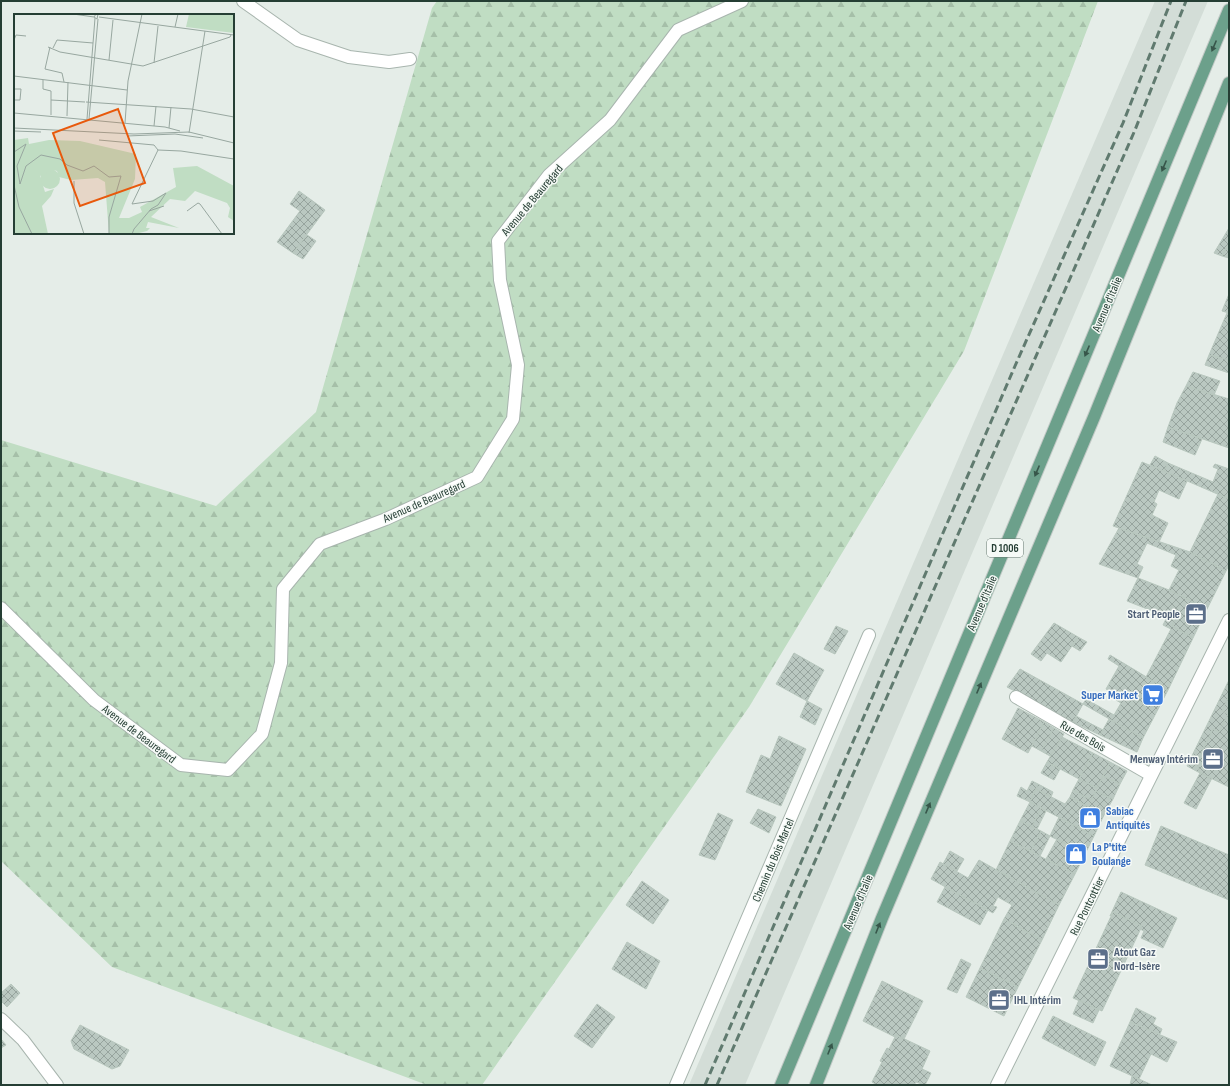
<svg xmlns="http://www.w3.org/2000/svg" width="1230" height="1086" font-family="'Sofia Sans Condensed',sans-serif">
<defs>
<pattern id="forest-firs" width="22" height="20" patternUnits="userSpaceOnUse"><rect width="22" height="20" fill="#c0ddc3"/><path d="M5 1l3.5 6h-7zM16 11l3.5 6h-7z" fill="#a5bfa8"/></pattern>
<pattern id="building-cross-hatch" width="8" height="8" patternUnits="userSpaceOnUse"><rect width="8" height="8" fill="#bac8c1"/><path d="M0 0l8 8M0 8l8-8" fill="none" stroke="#97a49e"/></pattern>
</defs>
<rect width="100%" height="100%" fill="#e5ede8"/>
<!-- built -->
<path fill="#d3ddd7" d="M1155,1h53l-463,1084h-56z"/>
<!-- forest -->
<path fill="url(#forest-firs)" d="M437,1h661l-134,350 -215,356 -267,378h-55l-315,-118 -111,-106v-421l215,66 100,-94 116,-404z"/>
<!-- building -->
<path fill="url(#building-cross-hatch)" stroke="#b8c7be" d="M299,191l26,19 -32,43 -16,-11 23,-31 -10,-7z
M1229,228v16l-7,12 -8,-3z
M307,235l9,6 -13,18 -10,-6z
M1229,244v14l-7,-2z
M1229,294v19l-7,-2z
M1227,313h2v47l-20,-5z
M1209,355l20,5v13l-24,-8z
M1193,372l27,9 -6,14 -28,-9z
M1186,386l43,13v49l-61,-21 9,-24z
M1168,427l34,12 -7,16 -32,-13z
M1155,456l13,7 -4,8 -14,-6z
M1142,462l45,19 -8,18 -20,-9 -5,12 3,2 -5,11 16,8 -9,19 -46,-16z
M1168,463l45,19 5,-13 -5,-2 2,-3 14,5v30l-65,-28z
M1218,494l11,5v66l-3,6 -36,-19z
M1119,528l71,24 36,19 -19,38 -38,-19 10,-20 -8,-4 5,-11 -29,-12 -10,21 6,3 -5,11 -39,-14z
M1138,578l31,12 38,19 -14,29 -21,-12 3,-6 -48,-19z
M1167,617l8,3 -3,6 21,12 -25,52 -22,-13 25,-48 -8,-4z
M1054,623l24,14 -17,25 -14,-9 -6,8 -10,-7z
M836,626l12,5 -13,23 -11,-5z
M1078,637l9,5 -7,9 -8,-5z
M794,653l30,17 -17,31 -31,-17z
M1110,655l58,35 -25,48 -60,-34 3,-5 28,16 7,-12 -5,-3 2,-4 -12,-7 13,-23 -11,-7z
M1020,669l63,35 -10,18 -66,-35z
M1229,680v16l-7,15 6,3 -9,18 -6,-3 -16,33 3,11 -13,-7z
M1229,696v91l-29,-14 -3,-11 16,-33 6,3 9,-18 -6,-3z
M807,701l15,8 -7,16 -15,-8z
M1018,708l26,14 -16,31 -26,-14z
M1076,716l27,14 -3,5 -27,-13z
M1109,719l34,19 -6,14 -37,-17z
M1044,722l10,6 -13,23 -9,-5z
M1054,728l10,6 -14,22 -9,-5z
M779,736l27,13 -25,57 -35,-14 15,-37 9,4z
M1062,737l31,16 -14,26 -32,-17z
M1093,753l17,9 -13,26 -18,-9z
M1047,762l13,7 -6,11 -13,-7z
M1110,762l17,9 -7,13 -17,-8z
M1200,773l12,5 -16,31 -12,-6z
M1103,776l17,8 -7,15 -17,-8 -5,9 -18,-10 6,-11 18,9z
M1032,781l6,3 -8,18 -13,-6 4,-9 6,4z
M1038,784l15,8 -2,5 -15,-8z
M1036,789l29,15 5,-7 34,18 -10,21 -64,-34z
M1073,790l18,10 5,-9 17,8 -9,16 -34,-18z
M1030,802l11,6 -9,19 -12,-6z
M1041,808l5,3 -9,18 -5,-2z
M758,809l18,8 -7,16 -19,-10z
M718,813l15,7 -18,40 -16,-5z
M1059,817l35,19 -9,18 -35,-18z
M1020,821l21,10 -10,20 -21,-10z
M1161,826l68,29v45l-84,-35z
M1041,831l9,5 -10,20 -9,-5z
M1057,839l28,15 -10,20 -29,-15z
M1010,841l65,33 -16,31 -63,-35z
M950,851l14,8 -7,12 -14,-7z
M979,860l80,45 -17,35 -38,-21 8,-14 -14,-8 -5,9 4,1 -4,6 -62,-34 9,-17 28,16z
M642,881l27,19 -16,24 -27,-19z
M945,887l43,23 -8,15 -43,-23z
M1121,892l56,26 -14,30 -22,-10 3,-7 -4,-2 2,-3 -29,-14 -3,4z
M1113,912l29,14 -40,85 -29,-13z
M1004,919l38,21 -24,47 -38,-19z
M627,942l33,19 -14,28 -34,-20z
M961,959l10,5 -14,29 -10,-4z
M980,968l38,19 -14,29 -38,-19z
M882,981l41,20 -19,38 -8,-4 -1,2 -32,-16z
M11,984l9,9 -13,14 -6,-6v-8z
M1079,1000l20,10 -6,13 -20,-9z
M597,1004l18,13 -23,31 -18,-12z
M1136,1008l20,10 -3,6 9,5 -2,5 -30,-12z
M1053,1016l53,26 -11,24 -53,-28z
M1130,1022l47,20 -10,20 -16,-8 -12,25 -29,-13z
M80,1025l49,25 -9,16 -8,3 -38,-20 -3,-8z
M896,1035l34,16 -8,18 9,4 -6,12 -9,-3 -2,3h-37l-5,-3 10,-20 -2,-1 7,-13 2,1z
M1,1039l5,6 -5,3z
M1132,1076l7,3 13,6h-22z"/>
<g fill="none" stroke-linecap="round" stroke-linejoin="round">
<!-- minor casing -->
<g stroke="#a8b5ae" stroke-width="14">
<path id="minor" d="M243,1l55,39 51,17 40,5 21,-3
M1,608l93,92 87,65 47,5 34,-36 19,-71 2,-74 37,-45 66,-25 91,-42 36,-58 5,-54 -18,-85 -2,-39 51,-66 61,-55 68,-90 64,-29
M1016,697l135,78
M1,1019l22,21 34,45
M676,1085l193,-450"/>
</g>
<!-- tertiary casing -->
<g stroke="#a8b5ae" stroke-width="14">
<path id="tertiary" d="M997,1085l232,-465"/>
</g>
<!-- primary casing -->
<g stroke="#c2c9c6" stroke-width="14">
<path id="primary" d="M781,1085l448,-1075
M816,1085l66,-167 212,-501 135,-334"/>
</g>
<!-- minor -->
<use href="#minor" stroke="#fff" stroke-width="12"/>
<!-- tertiary -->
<use href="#tertiary" stroke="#fff" stroke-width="12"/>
<!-- primary -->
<use href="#primary" stroke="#6ca08b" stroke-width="12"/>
<!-- rail -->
<path stroke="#607a6f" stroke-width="3" stroke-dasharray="8 4" stroke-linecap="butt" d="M705,1085l310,-719 108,-243 48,-122
M717,1085l418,-955 51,-129"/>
</g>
<!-- one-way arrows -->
<defs><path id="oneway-solid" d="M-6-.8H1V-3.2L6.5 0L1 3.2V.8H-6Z"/></defs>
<g fill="#37564a">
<use href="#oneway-solid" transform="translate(1214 46) rotate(113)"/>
<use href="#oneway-solid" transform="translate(1164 166) rotate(113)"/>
<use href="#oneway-solid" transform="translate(1087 351) rotate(113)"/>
<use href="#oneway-solid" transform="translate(1037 471) rotate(113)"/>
<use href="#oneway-solid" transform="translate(979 688) rotate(-67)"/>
<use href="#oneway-solid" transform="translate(928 808) rotate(-67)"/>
<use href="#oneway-solid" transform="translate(878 928) rotate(-68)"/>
<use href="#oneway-solid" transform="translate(830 1049) rotate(-68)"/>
</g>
<!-- icons -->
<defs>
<g id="office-square" transform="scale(1.15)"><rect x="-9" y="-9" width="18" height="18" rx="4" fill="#5c6f8a" stroke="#f6faf7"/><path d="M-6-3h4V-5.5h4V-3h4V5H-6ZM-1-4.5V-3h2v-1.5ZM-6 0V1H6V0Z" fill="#fff"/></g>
<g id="supermarket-square" transform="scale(1.15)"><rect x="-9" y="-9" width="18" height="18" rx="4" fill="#3f7fe0" stroke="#f6faf7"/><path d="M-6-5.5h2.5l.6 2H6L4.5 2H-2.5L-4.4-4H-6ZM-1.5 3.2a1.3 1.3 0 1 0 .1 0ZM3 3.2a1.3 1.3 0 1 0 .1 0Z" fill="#fff"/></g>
<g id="shop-square" transform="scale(1.15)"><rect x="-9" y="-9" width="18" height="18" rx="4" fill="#3f7fe0" stroke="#f6faf7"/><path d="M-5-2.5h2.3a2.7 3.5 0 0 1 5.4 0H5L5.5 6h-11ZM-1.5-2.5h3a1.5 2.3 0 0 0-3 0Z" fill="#fff"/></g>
</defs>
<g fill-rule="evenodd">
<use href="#office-square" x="1196" y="614"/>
<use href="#supermarket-square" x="1153" y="695"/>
<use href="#office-square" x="1213" y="759"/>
<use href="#shop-square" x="1090" y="818"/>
<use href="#shop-square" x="1076" y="854"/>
<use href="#office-square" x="1098" y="959"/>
<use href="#office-square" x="999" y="1000"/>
</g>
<g text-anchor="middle" stroke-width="3" stroke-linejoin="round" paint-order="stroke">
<!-- shield labels -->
<rect fill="#f6faf7" stroke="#64766e" stroke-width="1" x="987" y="539" width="36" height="18" rx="3"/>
<g font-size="11" font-weight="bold" fill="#253e34">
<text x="1005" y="552">D 1006</text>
</g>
<!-- street labels -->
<g font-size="12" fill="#253e34" stroke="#f6faf7">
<text transform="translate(532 200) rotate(-50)" y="4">Avenue de Beauregard</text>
<text transform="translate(1107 304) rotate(-67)" y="4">Avenue d'Italie</text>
<text transform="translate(424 501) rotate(-24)" y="4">Avenue de Beauregard</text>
<text transform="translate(982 603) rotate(-67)" y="4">Avenue d'Italie</text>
<text transform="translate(139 734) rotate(37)" y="4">Avenue de Beauregard</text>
<text transform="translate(1083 736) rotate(30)" y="4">Rue des Bois</text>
<text transform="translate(773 860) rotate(-67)" y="4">Chemin du Bois Martel</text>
<text transform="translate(858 902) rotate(-67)" y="4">Avenue d'Italie</text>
<text transform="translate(1087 906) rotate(-64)" y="4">Rue Pontcottier</text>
</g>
<!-- service labels -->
<g font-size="12" font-weight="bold" fill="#4e5e75" stroke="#f6faf7" text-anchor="end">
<text x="1180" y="618">Start People</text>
<text x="1198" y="763">Menway Intérim</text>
<text x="1114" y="956" text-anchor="start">Atout Gaz<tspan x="1114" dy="14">Nord-Isère</tspan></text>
<text x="1014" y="1004" text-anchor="start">IHL Intérim</text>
</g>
<!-- shop labels -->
<g font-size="12" font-weight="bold" fill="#366cbe" stroke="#f6faf7" text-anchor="start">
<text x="1138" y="699" text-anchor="end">Super Market</text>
<text x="1106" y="815">Sabiac<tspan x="1106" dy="14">Antiquités</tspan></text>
<text x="1092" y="851">La P'tite<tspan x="1092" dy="14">Boulange</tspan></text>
</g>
</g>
<!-- overview -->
<g transform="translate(14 14)">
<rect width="220" height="220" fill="#e5ede8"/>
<path d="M175,0h45v19l-48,-6zM26 165a10 10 0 1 1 20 0a10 10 0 1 1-20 0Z" fill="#c0ddc3"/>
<path d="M14,124l1,6 20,-4 31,1 56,13 -1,25 -16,39h10l13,-6 -2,-5 36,-20 -3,-19 24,-2 37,20v35l-6,-4 2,-9 -3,-5 -32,-12 -10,10 -15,-2 -19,18 28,11 -31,-6 -2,6h4l-3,3 -12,3h-26l-4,-52 -7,-4 -27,2 -12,-3 -2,-6 -4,-1 -13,6 5,16 9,-3 -3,7 -9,10 6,28h-33l-1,-94z" fill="#c0ddc3"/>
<path fill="none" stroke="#98a7a0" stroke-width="1" d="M59,0l21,3M82,0l-2,3 3,2 1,-5M85,3l135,18M161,13l3,-13M0,26l2,-5 10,1M34,33l12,5 83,14 87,-29 1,-2M36,33l-5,22 17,4 2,9M39,34l4,-8 36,3M95,46l4,-40M140,49l4,-37M0,62l113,14M29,66v9l8,2v24M0,75h7l-1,11h-5M0,82v13M37,86l34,2M72,88l105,7 43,8M0,99l151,14 15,4M53,102l1,-34M73,105l8,-101M75,105l9,-100M111,109l3,-42 14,-67M140,112l2,-20M0,114l120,6 55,-2 45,11M155,114l2,-21M0,117l27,1M175,119l16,-102M113,122l48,-2 28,4M85,126l55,5 4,5 23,1 53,8M0,138l12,-8 -9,22 3,18 6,-18 15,-11 19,4 7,6 16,6 11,-5 15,11 12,-1 -12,41v17M60,167v22l10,31M0,171l5,22 13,27M135,197l15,-5M173,197l11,-8 2,1 22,30M118,220l2,-5 17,-20 7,-4 8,-12 -13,8 -21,3 26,-54"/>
<path fill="#e8590c" fill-opacity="0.15" stroke="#e8590c" stroke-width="2" d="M104,95l27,74 -65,23 -27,-73z"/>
<rect width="220" height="220" fill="none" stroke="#253e34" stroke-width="2"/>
</g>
<!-- border -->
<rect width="1230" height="1086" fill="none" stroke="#253e34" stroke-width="4"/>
</svg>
